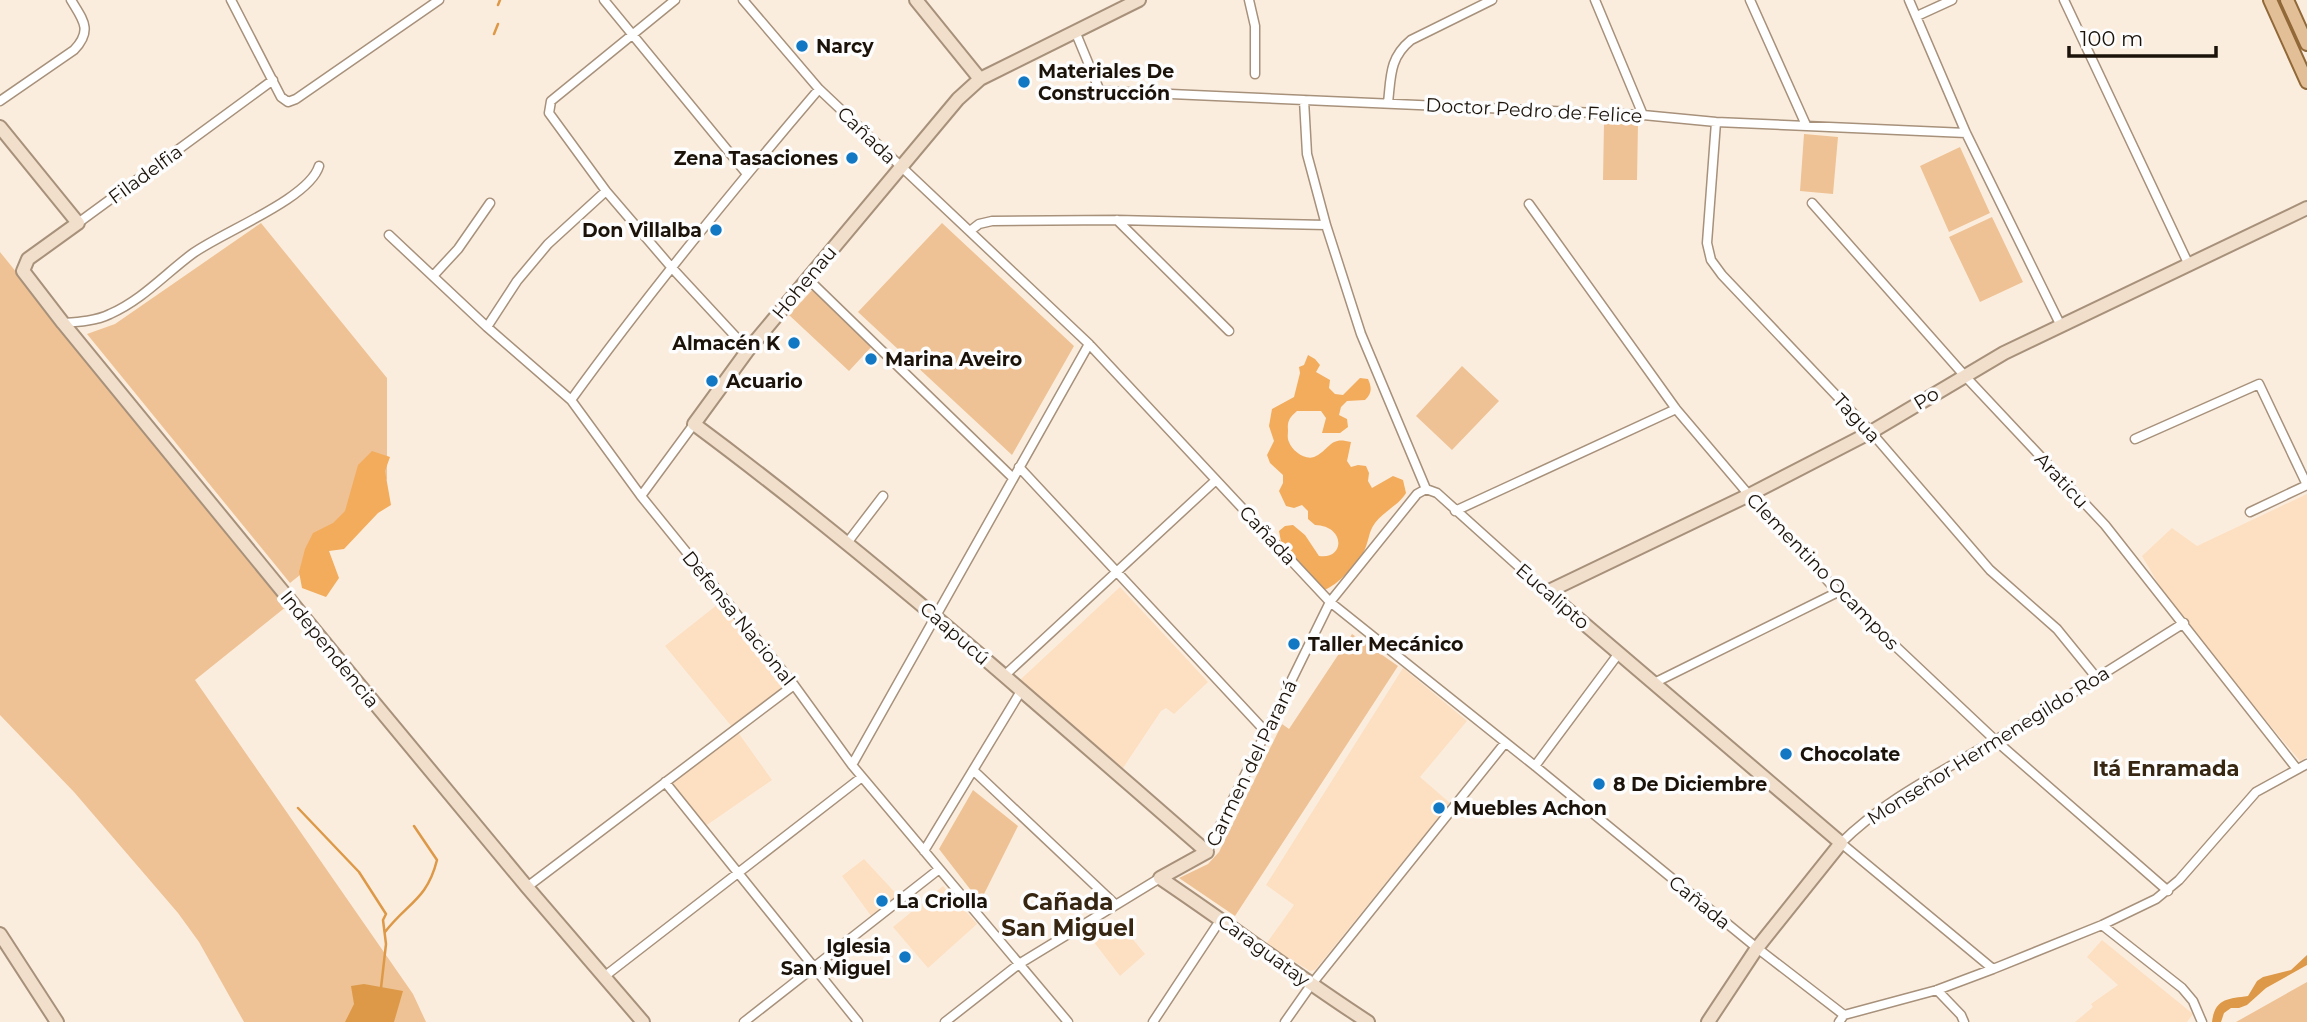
<svg xmlns="http://www.w3.org/2000/svg" width="2307" height="1022" font-family="Montserrat,sans-serif">
<rect width="100%" height="100%" fill="#fbedde"/>
<!-- built -->
<path fill="#fddfc1" d="M2307,494v263l-7,4 -125,-149 -33,-56 30,-28 25,18z
M1120,587l88,95 -34,32 -8,-6 -5,3 -40,60 -95,-83 -5,-9z
M722,601l66,83 -3,4 -52,40 -68,-82z
M1403,668l64,53 -47,56 30,26 -135,167 -5,1 -44,-27 28,-39 -28,-20z
M737,731l35,49 -68,47 -33,-43z
M864,859l37,40 -27,21 -32,-44z
M943,886l34,38 -49,44 -35,-41z
M1117,920l28,34 -25,22 -30,-39z
M2102,940l91,74 -6,8h-112l18,-15 -2,-3 27,-19 -31,-28z"/>
<!-- green -->
<path fill="#eec294" d="M1604,122l34,1 -1,57h-34z
M1804,134l34,3 -5,57 -33,-3z
M1960,147l30,66 -41,19 -29,-66z
M1992,217l31,65 -43,20 -31,-65z
M261,223l126,155v101l-66,79 -31,25 -203,-249 28,-10z
M942,223l132,123 -62,109 -154,-143z
M0,252l287,354 -92,74 218,314 13,28h-182l-45,-80 -21,-29 -104,-121 -74,-77z
M814,288l60,56 -25,27 -60,-56z
M1462,366l37,35 -47,49 -36,-34z
M1352,634l46,32 -163,250 -56,-38 29,-14 11,-12 63,-128 7,5z
M973,790l45,36 -38,76 -41,-53z
M2307,982v40h-71z"/>
<!-- forest -->
<path fill="#f2ac5c" d="M1308,355l7,4 5,6 -4,7 14,8 -1,8 6,6 8,1 17,-17 8,1c4,9 4,14 -3,21l-18,1 -6,6 -2,8 8,4 1,8 -8,6h-18l4,-15 -5,-7h-24c-7,6 -10,10 -9,19 0,4 -1,8 1,12 3,9 18,20 27,14 15,-8 14,-20 35,-14l-4,19 4,6 7,-2 8,1 3,7 -1,8 4,7 21,-12 10,4 3,13c-7,12 -22,18 -31,30 -7,9 -6,20 -12,30 -8,13 -25,32 -39,37l-42,-43 -3,-16 6,-5 8,-1 12,10 14,21c26,4 27,-30 -4,-31l-7,-6v-8l-6,-6 -8,3 -8,-2 -7,-15 4,-8v-8l-13,-12 -3,-8 7,-14 -5,-15 3,-17 22,-12 6,-24 -1,-6 5,-2z
M372,451l18,6 -5,14 6,34 -13,8 -34,36 -15,2 10,27 -13,19 -24,-9 -3,-16 6,-23 8,-16 20,-10 12,-12 13,-46z"/>
<!-- water -->
<path fill="#dd9947" d="M2307,955v10l-41,23 -19,17 -8,3h-8l-7,5 -3,9h-9c3,-24 16,-23 36,-26l9,-15 6,-4 28,-7z
M364,984l39,7 -9,31h-49l9,-18 -3,-18z"/>
<g fill="none" stroke-linecap="round" stroke-linejoin="round">
<!-- stream -->
<path stroke="#dd9947" stroke-width="2.5" d="M498,5l2,-5
M494,34l4,-10
M298,808l61,64 27,42 -3,6 3,24 -5,44
M385,932c22,-29 42,-32 52,-72l-23,-34"/>
<!-- street casing -->
<g stroke="#a7917b" stroke-width="11">
<path id="street" d="M231,0l50,97 7,5 8,-3 143,-99
M604,0l143,174
M675,0l-124,101 -2,12 57,78 66,77 76,82
M743,0l76,89 270,255 241,258 205,164 222,182 87,67
M1249,0l6,26v48
M1595,0l48,115
M1750,0l56,125
M1909,0l57,133 94,191
M2064,0l124,263
M1917,16l35,-16
M1075,31l24,58 4,2 540,24 73,7 250,11
M1304,100l3,54 19,71 35,109 65,155 11,4 110,99
M0,101l74,-51c19,-20 9,-30 -3,-50
M1388,103c3,-26 1,-45 23,-63l81,-40
M1716,122l-9,121 4,17 11,15 149,157 119,138 67,59 39,48
M1812,203l152,172 141,150 192,244
M1529,204l147,205 73,86 89,97 157,148 173,151
M1117,220l112,111
M78,223l195,-143
M970,231l9,-7 13,-3 125,-1 209,5
M389,235l98,92 84,73 70,96 153,189 58,80 216,257
M433,276l25,-27 32,-46
M807,278l206,200
M63,323c15,-1 33,-2 47,-9 32,-14 55,-40 82,-60 30,-22 117,-55 127,-88
M487,327l30,-46 31,-37 58,-53
M571,400c78,-108 162,-210 248,-311
M2135,439l124,-55 48,101
M1019,467l247,265
M641,496l53,-72
M1455,511l221,-102
M2250,512l57,-27
M847,543l36,-47
M1004,676l212,-196
M1654,683l184,-91
M852,765l237,-421
M1535,766l84,-113
M973,770l143,135
M665,782l193,240
M924,851l97,-160
M1207,852l123,-250 87,-108 9,-5
M527,887l267,-202
M2102,925l80,63 11,13 9,21
M1993,969l-152,-126c43,-43 99,-70 151,-101 65,-38 128,-79 192,-119
M605,976l257,-199
M1937,990l24,25 3,7
M744,1022l194,-152
M945,1022l74,-58 141,-86
M1153,1022l68,-103
M1285,1022l26,-37 194,-242
M1839,1022l5,-7 93,-25 56,-21 109,-44 54,-26 23,-19 77,-88 51,-28"/>
</g>
<!-- secondary casing -->
<g stroke="#a7917b" stroke-width="16">
<path id="secondary" d="M916,0l64,79
M1139,0l-159,79 -22,20 -210,251 -54,74c179,133 345,282 513,428l-47,26c70,47 137,98 208,144
M0,127l78,96 -50,36 -5,12 40,52 289,353 175,211 116,135
M0,934l57,88
M1708,1022l49,-74 84,-105 -294,-251 202,-97 122,-63 133,-79 303,-145"/>
</g>
<!-- primary casing -->
<g stroke="#916838" stroke-width="16">
<path id="primary" d="M2270,0l37,82
M2287,0l20,44"/>
</g>
<!-- street -->
<use href="#street" stroke="#fff" stroke-width="8"/>
<!-- secondary -->
<use href="#secondary" stroke="#f1dfcb" stroke-width="12"/>
<!-- primary -->
<use href="#primary" stroke="#e3bf97" stroke-width="12"/>
</g>
<!-- markers -->
<g fill="#1278c3" stroke="#fdfdfd" stroke-width="2.5">
<circle cx="802" cy="46" r="7"/>
<circle cx="1024" cy="82" r="7"/>
<circle cx="852" cy="158" r="7"/>
<circle cx="716" cy="230" r="7"/>
<circle cx="794" cy="343" r="7"/>
<circle cx="871" cy="359" r="7"/>
<circle cx="712" cy="381" r="7"/>
<circle cx="1294" cy="644" r="7"/>
<circle cx="1786" cy="754" r="7"/>
<circle cx="1599" cy="784" r="7"/>
<circle cx="1439" cy="808" r="7"/>
<circle cx="882" cy="901" r="7"/>
<circle cx="905" cy="957" r="7"/>
</g>
<g text-anchor="middle" stroke-width="7" stroke-linejoin="round" paint-order="stroke">
<!-- poi labels -->
<g font-size="19" font-weight="bold" fill="#1b130a" stroke="#fdfdfd" text-anchor="start">
<text x="816" y="53">Narcy</text>
<text x="1038" y="78">Materiales De<tspan x="1038" dy="22">Construcción</tspan></text>
<text x="838" y="165" text-anchor="end">Zena Tasaciones</text>
<text x="702" y="237" text-anchor="end">Don Villalba</text>
<text x="780" y="350" text-anchor="end">Almacén K</text>
<text x="885" y="366">Marina Aveiro</text>
<text x="726" y="388">Acuario</text>
<text x="1308" y="651">Taller Mecánico</text>
<text x="1800" y="761">Chocolate</text>
<text x="1613" y="791">8 De Diciembre</text>
<text x="1453" y="815">Muebles Achon</text>
<text x="896" y="908">La Criolla</text>
<text x="891" y="953" text-anchor="end">Iglesia<tspan x="891" dy="22">San Miguel</tspan></text>
</g>
<!-- street labels -->
<g font-size="19" fill="#1b130a" stroke="#fdfdfd">
<text transform="translate(1534 110) rotate(3)" y="7">Doctor Pedro de Felice</text>
<text transform="translate(867 135) rotate(44)" y="7">Cañada</text>
<text transform="translate(145 174) rotate(-36)" y="7">Filadelfia</text>
<text transform="translate(804 282) rotate(-50)" y="7">Hohenau</text>
<text transform="translate(1926 398) rotate(-31)" y="7">Po</text>
<text transform="translate(1857 418) rotate(47)" y="7">Tagua</text>
<text transform="translate(2062 480) rotate(47)" y="7">Araticu</text>
<text transform="translate(1268 535) rotate(47)" y="7">Cañada</text>
<text transform="translate(1823 571) rotate(46)" y="7">Clementino Ocampos</text>
<text transform="translate(1553 596) rotate(41)" y="7">Eucalipto</text>
<text transform="translate(739 618) rotate(51)" y="7">Defensa Nacional</text>
<text transform="translate(955 633) rotate(41)" y="7">Caapucú</text>
<text transform="translate(330 649) rotate(51)" y="7">Independencia</text>
<text transform="translate(1988 745) rotate(-32)" y="7">Monseñor Hermenegildo Roa</text>
<text transform="translate(1251 763) rotate(-64)" y="7">Carmen del Paraná</text>
<text transform="translate(1700 902) rotate(39)" y="7">Cañada</text>
<text transform="translate(1264 950) rotate(36)" y="7">Caraguatay</text>
</g>
<!-- neighbourhood labels -->
<g font-size="21" font-weight="bold" fill="#372612" stroke="#fdfdfd">
<text x="2166" y="776">Itá Enramada</text>
</g>
<!-- quarter labels -->
<g font-size="23" font-weight="bold" fill="#372612" stroke="#fdfdfd">
<text x="1068" y="910">Cañada<tspan x="1068" dy="26">San Miguel</tspan></text>
</g>
</g>
<!-- scale -->
<path d="M2069 46v10h147v-10" fill="none" stroke="#1b130a" stroke-width="3.5"/>
<text x="2080" y="46" font-size="21" fill="#1b130a" stroke="#fdfdfd" stroke-width="5" paint-order="stroke">100 m</text>
</svg>
